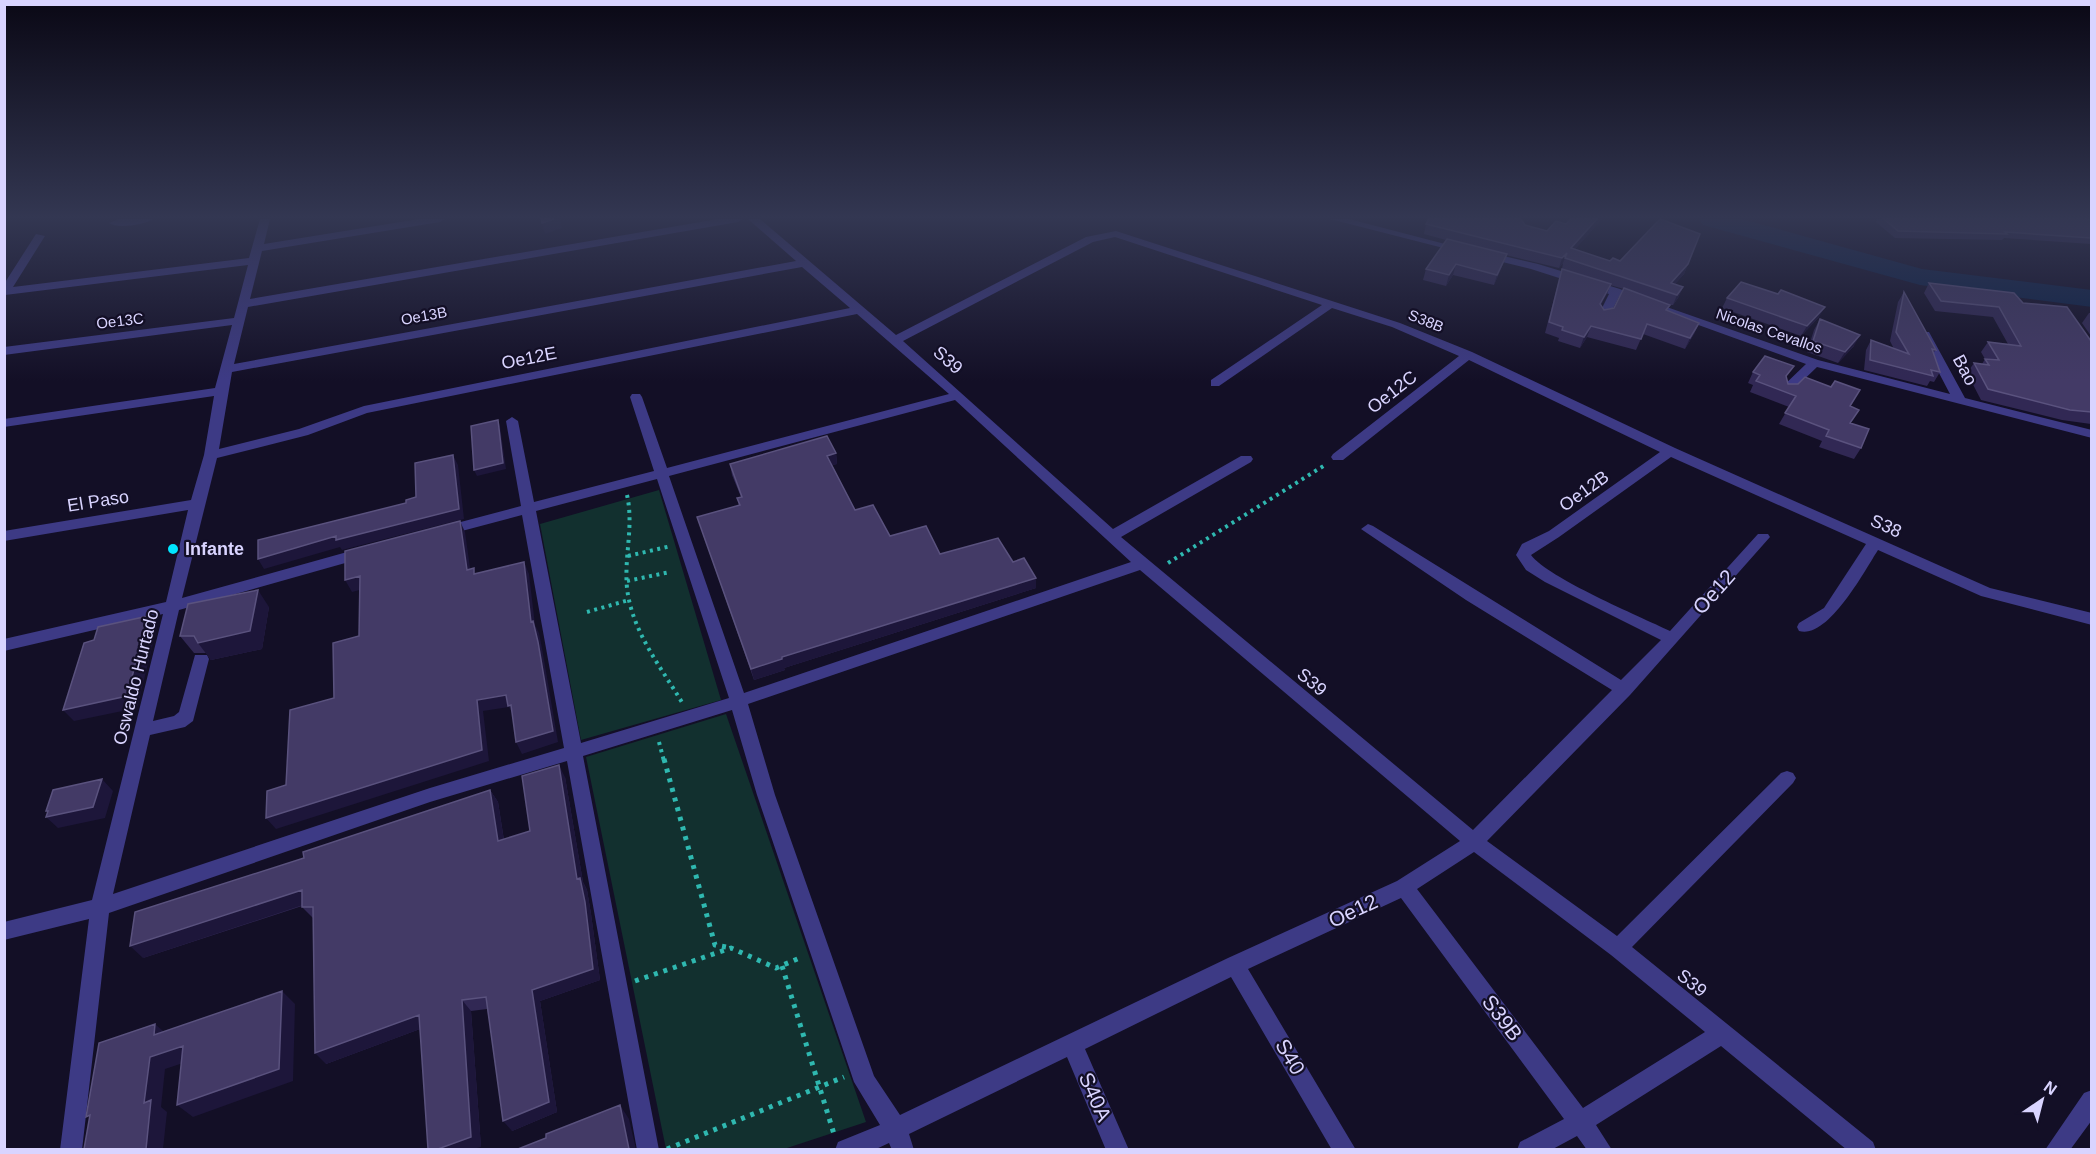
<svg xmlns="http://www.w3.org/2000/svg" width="2096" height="1154" font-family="Arial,sans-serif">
<rect width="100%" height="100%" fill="#130f26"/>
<!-- green -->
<path fill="#12302f" d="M659,490l62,210 -140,40 -41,-216z
M726,714l140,408 -82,27h-118l-80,-392z"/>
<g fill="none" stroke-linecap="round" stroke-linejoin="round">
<!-- river -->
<path fill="#0c2248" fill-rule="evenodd" d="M1699,219h43l180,50 170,21v17l-172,-22 -217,-60z"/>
<!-- path-far1 -->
<path stroke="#2fb8b0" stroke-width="4" stroke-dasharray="3 4.5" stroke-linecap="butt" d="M627,495c7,31 -3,61 0,93 5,44 34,79 56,116
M628,556l43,-10
M1168,563l157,-98
M627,581l43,-9
M587,612l42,-12
M659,742l5,19"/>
<!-- path -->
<path stroke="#2fb8b0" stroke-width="5" stroke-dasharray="4 6" stroke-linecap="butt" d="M664,759l51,186 16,3
M782,966l52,168
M635,981l96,-33 45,20 26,-11
M667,1149l177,-72"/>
<!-- minor -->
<path fill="#3d3a85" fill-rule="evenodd" d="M119,219h34c-9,6 -36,10 -44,4z
M260,219h10l-6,25 155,-25h26l-5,3 -178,29 -12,48 468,-80h25l-5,3 -490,85 -14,57 562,-103 -48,-42h12l136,116 190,-98 30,-6 284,92 72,29 203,96 315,140 102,25v12l-111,-29 -103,-46c-13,20 -50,90 -79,81l-2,-4 2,-4 25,-15 42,-64 -195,-87 -112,80 -28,18c17,23 108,61 139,76l88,-97h10l2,3 -140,158 -143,146 130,95 164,-163 6,-2 6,2 3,5 -3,5 -161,164 241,195 3,8h-29l-126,-104 -125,79 16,25h-25l-10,-14 -26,14h-34l3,-8 44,-23 -163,-221 -153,71 108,181h-24l-101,-173 -146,72 44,101h-23l-39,-93 -158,77 5,16h-22l-3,-7 -15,7h-39l3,-8 42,-17 -26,-43 -97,-287 -25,-85 -149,46 76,394h-22l-70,-389 -137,41 -321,111 -27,237h-22l29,-231 -85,21v-18l88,-22 71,-286 -159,37v-12l162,-37 22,-92 -184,31v-10l187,-31 13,-45 10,-59 -210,31v-8l211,-31 17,-63 -228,30v-8l230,-29 14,-53 -243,30 -1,-11 32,-50 9,2 -32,51 236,-29zM1115,237l207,68 -111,75v6h8l113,-78 60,19 67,29 -126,98 -2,3 2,3h10l126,-100 191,92 -111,79 -27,13 -6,11 10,15 19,12 116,58 -40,40 -248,-154 -5,-2 -7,5 105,71 146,90 -139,140 -352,-293 130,-75 2,-3 -2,-3h-10l-128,73 -210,-188 190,-99zM802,267l48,41 -486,98 -65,23 -80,20 13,-77zM857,314l92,80 -282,74 -25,-71 -2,-3h-8l-2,3 24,74 -120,31 -16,-81 -6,-4 -6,4 15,85 -83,22 -2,3 7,5 79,-21 42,233 -134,40 -317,106 37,-159 35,-8 8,-6 16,-62 -2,-4h-12l-16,57 -5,4 -21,5 26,-111 191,-54 2,-4 -7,-5 -183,51 35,-140 91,-23 59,-22zM955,400l176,162 -387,131 -75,-217zM657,479l72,219 -148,45 -45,-232zM1140,570l320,271 -63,40 -169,77 -328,157 -26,-39 -99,-281 -27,-91zM1474,852l137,103 94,77 -122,76 -166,-219z
M1330,219h19l119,31 -5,3z
M1486,252l52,12 82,25 25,11 -6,3 -20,-6 -11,21h-8l-2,-2 11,-22 -78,-25 -49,-12v-4z
M1661,305l157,55 132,34 -31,-59 2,-3h8l36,66 127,32v8l-275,-71 -27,26h-8v-6l24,-23 -149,-54 -2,-2z
M2092,1090v30l-22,30h-25l39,-57z"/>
</g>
<!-- wall -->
<path fill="#312854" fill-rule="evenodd" d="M1571,219h31l-27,30 35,12 78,3 -4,10 -9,10 8,3 -5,11 -5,7h-3l-3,5 32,13 -5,11 -9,15 -42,-15 -7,16 -49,-13 -7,11 -22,-7 1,-3 -14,-5 14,-53 3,-11 6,2 -6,-2 1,-6 -4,5 -53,-13 -3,9 -9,21 -41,-10 -7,11 -23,-6 3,-11 20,-29 -22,-6 2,-10 99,1 22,6 19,-7zM1610,285l14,4 -10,19 -10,2 -3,-5z
M1877,219h210l4,1v24l-87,-6 -2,2 -107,-2 -19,-16z
M1929,283l94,20 68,38v83l-29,-4 -81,-20 -14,-27 7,-10 8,1 3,-5 -4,-7 7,-10 20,2 -15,-27 -58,-6 -11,-18z
M1904,292l32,58 -3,3 7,19 -6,10 -4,-1 -3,5 -63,-16 2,-20 5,-10 23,9 -4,-8 8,-39z
M1778,294l41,23 -18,19 -79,-28 5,-10z
M2089,313h2v23l-9,-13z
M1820,319l34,27 -16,17 -31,-11 7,-22z
M1753,372l33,7 2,5 62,22 1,17 10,25 -7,11 -35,-12 3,-6 -43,-17 10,-17 -39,-15 3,-7 -5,-2z
M836,453l1,11 -5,1 23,45 35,26 50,18 73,8 23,16v10l-252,80 1,2 -31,10 -57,-163 42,-11 -2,-8 4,-1 -9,-22 -2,-11z
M269,607l-7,42 -51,11 -5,-7h-12l-14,-17z
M565,777l18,105 4,8 4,24 9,66 -60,21 17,111 -45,19 -25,-122 -16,2 10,136 -61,-118 -94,35 -12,-145 -12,-12v-1l-159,52 161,-100 186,-68 8,12 6,38 26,-9z"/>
<!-- shaded-wall -->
<path fill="#1d163a" d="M554,219h6l2,9 -17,6 -3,-11z
M1597,219h5l-35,39 4,-10z
M1567,253l-4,10 -4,5 3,-10z
M1507,254l-4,10 -9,21 3,-10z
M1456,264l-3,11 -7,11 3,-11z
M1688,264l-4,10 -16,18 3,-9z
M1611,284l-4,10 -11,21 4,-11z
M1683,287l-5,11 -5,7 4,-10z
M1825,307l-6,10 -18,19 6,-10z
M1699,323l-5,11 -9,15 5,-11z
M1591,326l-4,11 -7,11 4,-11z
M1860,335l-6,11 -16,17 7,-11z
M498,420l2,6 6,43 -29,7 -3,-6z
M836,453l1,11 -8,2 -2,-10z
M453,455l5,10 6,54 -122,31 -2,-3 -76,22 -6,-10 78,-23 123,-27z
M460,521l5,11 7,50 -5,-12z
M524,562l5,12 6,51 4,8 4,21 15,88 -36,12 -6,-12 15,-120z
M360,576l7,12 -15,4 -7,-12z
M1036,578v10l-252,80 1,2 -31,10 -3,-11 31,-12z
M258,590l11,17 -7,42 -51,11 -13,-17z
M148,616l9,11 -20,81 -63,13 -11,-11z
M506,695l6,11 2,11 -5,-10 -26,4 6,50 -213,68 -10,-11 211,-118z
M559,765l6,12 18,105 4,8 4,24 9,66 -60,21 17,111 -45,19 -9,-10 29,-131 45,-111z
M102,779l11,12 -8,27 -47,10 -12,-11 5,-1 -5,-5z
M490,790l8,12 8,52 -8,-13z
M302,890l10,12 -169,56 -13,-12z
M282,991l13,13 -2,77 -100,36 -16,-12z
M462,1000l9,11 10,136 -8,2h-35z
M419,1015l9,11 -102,38 -11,-11z
M155,1024l15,13 -16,-2z
M183,1046l15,12 -33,11 -4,38 6,5 -4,37h-17l-2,-46 6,-46z
M620,1105l9,14 7,30h-7z"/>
<!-- building -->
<path fill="#433a66" stroke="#5a527e" stroke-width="1.5" d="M541,219h13l-12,4z
M1429,219h92l4,6 22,6 9,-10 10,3 5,-5h26l-26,29 39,13 3,-3 7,3 40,-42 40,15 -12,30 -17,19 12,4 -6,8 -112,-37 2,-5 -5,5 -136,-34z
M1884,219h203l4,1v18l-86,-6 2,2 -109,-3z
M1447,239l60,15 -10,21 -41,-11 -7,11 -23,-6z
M1562,269l49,15 -11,20 4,6 10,-2 10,-20 46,17 -4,5 33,13 -9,15 -43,-14 -6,15 -50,-13 -7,11 -22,-7 1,-3 -14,-5z
M1741,282l37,12 3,-4 44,17 -18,19 -80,-28z
M1929,283l85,10 9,10 44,4 24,34v71l-21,-2 -82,-21 -14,-26 15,2 -4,-6 14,1 -11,-18 33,4 -22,-39 -58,-6z
M1904,292l32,58 -4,-1 8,23 -9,-2 2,6 -63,-16 1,-20 38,14 -13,-22z
M1820,319l40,16 -15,17 -32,-11z
M1765,356l29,10 -8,10 2,8h10l7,-7 26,10 4,-6 25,9 -10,16 9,4 -9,13 19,6 -8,19 -35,-12 3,-6 -44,-17 11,-17 -40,-15 4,-6 -7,-3z
M498,420l5,43 -29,7 -3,-44z
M827,436l9,17 -9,3 28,54 18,-5 17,31 36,-10 14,28 58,-16 15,24 11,-4 12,20 -254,79v2l-31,10 -54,-152 43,-12 -3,-7 5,-1 -12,-33z
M453,455l6,54 -123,31v-4l-78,23v-19l148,-37v-3l10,-3 -1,-34z
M460,521l7,49 7,-2v6l50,-12 7,60 2,-1 5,21 15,89 -37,11 -5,-37 -3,1 -2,-11 -29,5 5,50 -216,68 1,-27 19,-6 4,-75 44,-12 -1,-55 26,-7 1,-60 -15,4v-29z
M258,590l-8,41 -52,12 -4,-7h-14l8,-32z
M148,616l-21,80 -64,14 21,-67 10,-3 4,-13z
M559,765l18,114 3,-1 5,24 8,67 -61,21 17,112 -46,19 -17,-124 -24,3 9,137 -33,12h-10l-9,-134 -104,38 -2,-146h-11v-17l-172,56 5,-34 169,-54 -1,-6 187,-62 8,51 32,-10 -8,-55z
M102,779l-9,28 -47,10 2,-6h-2l7,-21z
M282,991l-3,78 -102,36 6,-59 -33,11 -6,46 7,-3 -5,49h-62l6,-34 -4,2 13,-74 56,-19 -1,11z
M620,1105l9,44h-111l28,-11v-4z"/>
<!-- sky -->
<linearGradient id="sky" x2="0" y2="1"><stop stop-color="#0a0815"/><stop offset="0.57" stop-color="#333752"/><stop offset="1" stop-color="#333752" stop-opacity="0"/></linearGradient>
<rect width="2096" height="381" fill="url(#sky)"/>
<!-- markers -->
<circle fill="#00e5ff" stroke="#130f26" stroke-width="2" cx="173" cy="549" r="6"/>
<g text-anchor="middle" stroke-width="4.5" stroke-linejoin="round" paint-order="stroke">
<!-- far-street labels -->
<g font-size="15" fill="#d9d4ff" stroke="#130f26">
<text transform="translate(424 316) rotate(-10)" y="5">Oe13B</text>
<text transform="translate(120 321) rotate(-7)" y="5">Oe13C</text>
<text transform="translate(1426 321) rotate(22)" y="5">S38B</text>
<text transform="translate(1769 331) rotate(19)" y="5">Nicolas Cevallos</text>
</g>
<!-- street labels -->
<g font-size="18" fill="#d9d4ff" stroke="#130f26">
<text transform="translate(529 358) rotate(-11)" y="6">Oe12E</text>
<text transform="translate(948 360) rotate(41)" y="6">S39</text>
<text transform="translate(1965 370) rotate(62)" y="6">Bao</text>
<text transform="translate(1392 392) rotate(-38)" y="6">Oe12C</text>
<text transform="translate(1584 491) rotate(-36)" y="6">Oe12B</text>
<text transform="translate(98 501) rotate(-9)" y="6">El Paso</text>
<text transform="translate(1886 526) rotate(24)" y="6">S38</text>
<text transform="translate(136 677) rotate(-76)" y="6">Oswaldo Hurtado</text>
<text transform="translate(1312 682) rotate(40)" y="6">S39</text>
<text transform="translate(1692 983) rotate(39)" y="6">S39</text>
</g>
<!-- poi labels -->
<g font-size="18" font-weight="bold" fill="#d9d4ff" stroke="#130f26" text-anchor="start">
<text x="185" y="555">Infante</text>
</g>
<!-- near-street labels -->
<g font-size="21" fill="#d9d4ff" stroke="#130f26">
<text transform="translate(1714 592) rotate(-48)" y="7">Oe12</text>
<text transform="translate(1353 911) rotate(-25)" y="7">Oe12</text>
<text transform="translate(1502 1018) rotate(53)" y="7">S39B</text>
<text transform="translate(1290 1057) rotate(59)" y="7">S40</text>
<text transform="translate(1095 1097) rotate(66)" y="7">S40A</text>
</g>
</g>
<!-- border -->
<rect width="2096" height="1154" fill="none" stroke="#d9d4ff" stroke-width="12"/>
<!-- north arrow -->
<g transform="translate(2042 1100) rotate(35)" stroke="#130f26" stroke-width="4.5" paint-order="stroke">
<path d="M0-4.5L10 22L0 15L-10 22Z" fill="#d9d4ff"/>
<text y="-9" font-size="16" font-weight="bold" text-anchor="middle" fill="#d9d4ff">N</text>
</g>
</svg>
